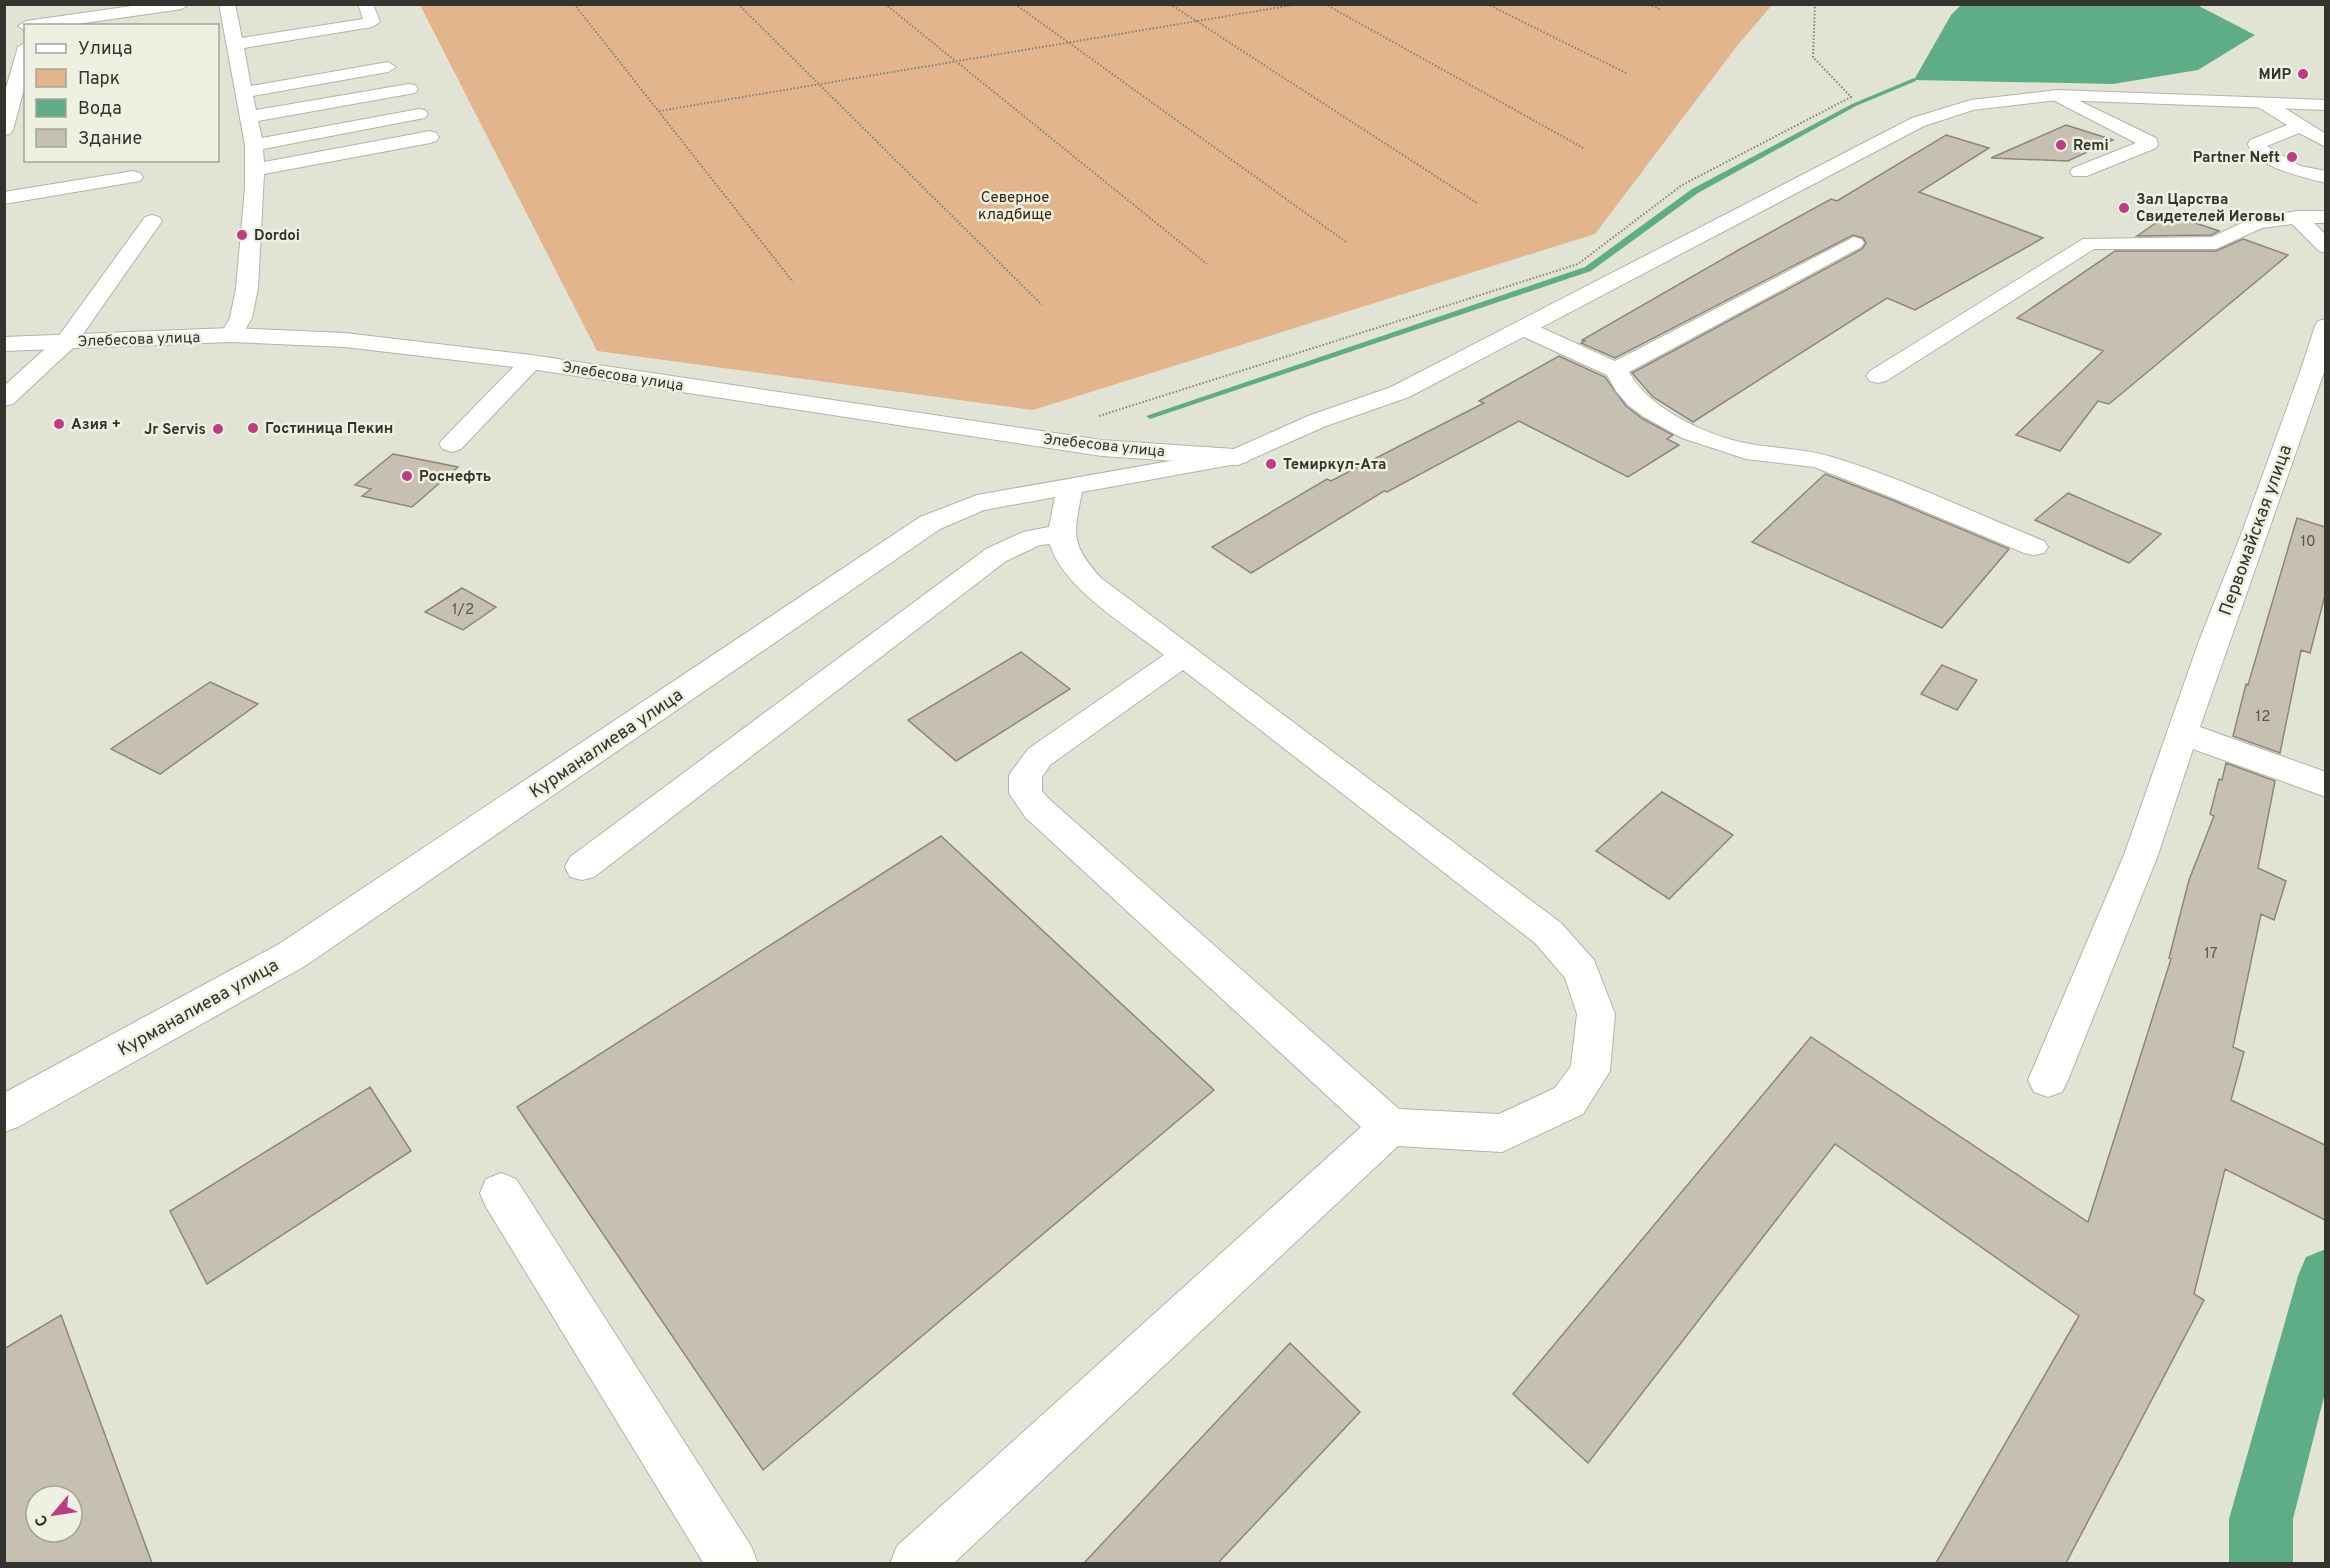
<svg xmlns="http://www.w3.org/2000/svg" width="2330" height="1568" font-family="Overpass,sans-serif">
<rect width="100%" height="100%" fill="#e1e3d4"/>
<!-- green -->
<path fill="#e2b58c" d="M420,5h1352l-35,41 -142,188 -562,176 -436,-59z"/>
<!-- water -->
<path fill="#5fad87" d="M1961,5h236l58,30 -57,35 -85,14 -199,-4 37,-65z"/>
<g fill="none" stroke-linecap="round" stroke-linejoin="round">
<!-- stream -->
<path fill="#5fad87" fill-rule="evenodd" d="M1914,78l2,3 -60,25 -158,87 -107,78 -438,147 -3,1 -4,-3 439,-149 107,-78 160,-85z"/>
<!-- canal -->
<path fill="#5fad87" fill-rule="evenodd" d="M2326,1249v140l-33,130v45h-64v-45l69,-243 8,-19z"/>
</g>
<!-- building -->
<path fill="#c5c0b2" stroke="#8c877a" stroke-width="1.5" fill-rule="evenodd" d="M2066,125l47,15 -45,21 -77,-3z
M1946,135l43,13 -70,44 124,46 -128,72 -28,-12 -194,124 -40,-25 -21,-24 230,-124 4,-6 -3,-5 -10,-3 -238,123 -34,-15 4,-2 -3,-1 160,-92 89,-49 6,2z
M2169,214l50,17 -8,4 -74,1z
M2243,239l45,16 -179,149 -11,-3 -38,50 -44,-16 87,-84 -86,-33 98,-67h101z
M1559,356l46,21 21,29 17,13 30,16 -6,4 12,6 -51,32 -109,-56 -132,71 -3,-1 -133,82 -39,-26 115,-68 4,2 153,-78 -5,-2z
M393,454l65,13 -46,40 -50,-11 9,-7 -16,-4z
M1825,474l67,26 117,49 -67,79 -190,-86z
M2068,493l93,41 -32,29 -94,-43z
M2297,518l28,9v68l-15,58 -9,-3 -21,103 -47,-17 13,-52 2,1z
M462,588l34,19 -33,23 -38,-18z
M1021,652l49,37 -114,72 -48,-41z
M1942,665l35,15 -20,30 -36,-16z
M210,682l48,22 -98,70 -49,-25z
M2226,763l49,18 -17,87 28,13 -12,39 -13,-6 -28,133 11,5 -13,48 94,45v75l-100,-51 -31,125 10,6 -138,263h-130l143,-247 -244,-172 -247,319 -75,-69 298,-357 277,185 83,-263 -2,-1 20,-78 25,-64 -4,-2 9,-35 3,1z
M1662,792l71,43 -64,64 -73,-48z
M941,836l273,254 -451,380 -246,-363z
M370,1087l41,64 -204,133 -37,-73z
M61,1315l91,248h-148v-214zM36,1496h36v36h-36z
M1290,1343l70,69 -142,151h-134z"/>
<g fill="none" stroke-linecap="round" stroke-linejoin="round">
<!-- minor casing -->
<g stroke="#b3b4a6" stroke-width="2">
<path id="minor" d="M146,4h43l-7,5 -119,17h-37v5l-8,-5 8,-5z
M219,4h16l7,34 121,-19 -5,-15h15l7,18 -8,5 -128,21 7,38 137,-24 8,5 -8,5 -135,24 3,14 153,-26 6,1 3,4 -3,4 -6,1 -151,27 4,17 157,-29 6,1 3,4 -3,4 -6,1 -156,30 1,13 166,-31 6,2 3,4 -3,4 -6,2 -166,31 -6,114 -6,30 -13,22 -8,2 -8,-2 -3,-5 10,-17 6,-30 9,-100v-43z
M26,42v39l-13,49 -3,4 -6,1v-40l14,-48z
M2057,90l99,48 2,6 -2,4 -69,28h-14l-3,-4 3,-4 63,-25 -85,-44 -3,-4 3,-4z
M2264,98l6,1 56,35v13l-27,-14 -32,13 33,20 26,5v12c-20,-5 -74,-17 -78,-39l2,-4 37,-15 -29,-18 -3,-4 3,-4z
M133,171l7,2 3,4 -3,4 -136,23v-12z
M2297,211h29v12h-12l12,12v18l-7,-2 -27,-27 -30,4 -46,21h-122l-208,132 -8,2 -8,-2 -4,-5 4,-5 213,-132 129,-2 38,-18z
M152,215l7,2 3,4 -88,126 -61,57 -9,2v-20l54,-49 87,-120z
M1854,237l7,2 3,4 -3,4 -232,125c21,39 85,67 127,73 26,4 51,4 76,12 73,22 142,56 212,84l4,6 -4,6 -10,2 -10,-2 -131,-55 -79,-31 -68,-8 -64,-21 -38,-21 -16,-12 -12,-14 -9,-16 -92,-42 -3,-5 3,-5 8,-2 8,2 84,38z
M2326,319l-2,53 -124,355 126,45v25l-133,-48 -35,106 -90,225 -6,12 -14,5 -14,-5 -6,-12 96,-225 75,-214 43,-109 58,-160 15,-46 3,-5z
M531,355l8,2 4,5 -4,5 -78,82 -9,3 -9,-3 -4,-5 4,-5 80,-82z
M1238,449l9,3 4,5 -4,5 -165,30c-9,44 -11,52 19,86l460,345 33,37 21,54 -5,57 -27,43 -81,38 -104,-6 -445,418h-63l7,-18 464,-419 -336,-310 -16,-24v-18l19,-26 136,-94c-35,-28 -102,-67 -114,-111l-10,1 -34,16 -412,316 -12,3 -12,-3 -5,-10 5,-10 416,-308 37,-17 26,-5 6,-30 -71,13 -44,19 -635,437 -287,161 -14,5v-39l275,-149 641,-427 57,-22zM1183,670l352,273 30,35 12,36 -6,52 -16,22 -56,26 -100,-5 -350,-310 -7,-8v-14l8,-12z
M501,1173l15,6 235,367 7,18h-54l-218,-357 -6,-14 6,-14z"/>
</g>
<!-- major casing -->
<g stroke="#b3b4a6" stroke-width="2">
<path id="major" d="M2057,90l269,10v10l-269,-10 -84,10 -49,16 -515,271 -83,29 -88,39 -136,-9 -571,-87 -186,-22 -114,-5 -227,9v-14l227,-9 114,5 186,22 571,85 132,9 74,-33 83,-29 521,-269 59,-18z"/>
</g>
<!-- path -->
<path stroke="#83847b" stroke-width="2" stroke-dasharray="1.5 2" stroke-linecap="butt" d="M574,4l219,278
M738,4l304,301
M885,4l322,260
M1015,4l331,238
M1170,4l307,199
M1325,4l260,145
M1487,4l141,70
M1649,4l12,6
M659,111l640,-107
M1099,416l479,-152 104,-79 169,-88 -38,-40 2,-53"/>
<!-- minor -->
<use href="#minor" fill="#fff" fill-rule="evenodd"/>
<!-- major -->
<use href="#major" fill="#fff" fill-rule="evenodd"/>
</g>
<!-- markers -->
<g fill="#bf3c83" stroke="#eef0e1" stroke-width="2">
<circle cx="2303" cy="74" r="6"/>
<circle cx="2061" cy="145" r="6"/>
<circle cx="2292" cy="157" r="6"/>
<circle cx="2124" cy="208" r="6"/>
<circle cx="242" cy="235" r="6"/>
<circle cx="59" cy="424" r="6"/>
<circle cx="253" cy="428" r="6"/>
<circle cx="218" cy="429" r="6"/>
<circle cx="1271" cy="464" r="6"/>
<circle cx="407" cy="476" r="6"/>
</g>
<g text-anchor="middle" stroke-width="5" stroke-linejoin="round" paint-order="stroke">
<!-- far-poi labels -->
<g font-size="15" font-weight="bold" fill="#34342f" stroke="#eef0e1" text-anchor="start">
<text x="2291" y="79" text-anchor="end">МИР</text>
<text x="2073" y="150">Remi</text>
<text x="2280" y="162" text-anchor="end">Partner Neft</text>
<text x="2136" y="204">Зал Царства<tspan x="2136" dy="17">Свидетелей Иеговы</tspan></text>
<text x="254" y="240">Dordoi</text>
<text x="71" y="429">Азия +</text>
<text x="265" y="433">Гостиница Пекин</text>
<text x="206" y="434" text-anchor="end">Jr Servis</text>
<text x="1283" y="469">Темиркул-Ата</text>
<text x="419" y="481">Роснефть</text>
</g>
<!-- far-park labels -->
<g font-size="15" fill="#3b240c" stroke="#eef0e1">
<text x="1015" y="202">Северное<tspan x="1015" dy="17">кладбище</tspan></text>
</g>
<!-- far-street labels -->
<g font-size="15" fill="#34342f" stroke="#eef0e1">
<text transform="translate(139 339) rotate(-2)" y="5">Элебесова улица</text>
<text transform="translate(623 376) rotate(9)" y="5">Элебесова улица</text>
<text transform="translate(1104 445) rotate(6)" y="5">Элебесова улица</text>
</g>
<!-- number labels -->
<g font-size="15" fill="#585750">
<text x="2308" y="546">10</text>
<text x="463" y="614">1/2</text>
<text x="2263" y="721">12</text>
<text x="2211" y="958">17</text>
</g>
<!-- street labels -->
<g font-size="18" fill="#34342f" stroke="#eef0e1">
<text transform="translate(2255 530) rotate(-70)" y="6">Первомайская улица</text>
<text transform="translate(606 743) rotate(-34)" y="6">Курманалиева улица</text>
<text transform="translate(198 1007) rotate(-29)" y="6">Курманалиева улица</text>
</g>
</g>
<!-- border -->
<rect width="2330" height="1568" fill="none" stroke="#34342f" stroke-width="12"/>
<!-- legend -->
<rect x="24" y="24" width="195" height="138" fill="#eef0e1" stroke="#a4a59a" stroke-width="1.5"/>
<rect x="36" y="44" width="30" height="9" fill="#ffffff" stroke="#a4a59a" stroke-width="1.5"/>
<text x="78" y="54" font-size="18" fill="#34342f">Улица</text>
<rect x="36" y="69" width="30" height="18" fill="#e2b58c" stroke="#a4a59a" stroke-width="1.5"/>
<text x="78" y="84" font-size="18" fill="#34342f">Парк</text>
<rect x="36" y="99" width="30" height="18" fill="#5fad87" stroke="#a4a59a" stroke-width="1.5"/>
<text x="78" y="114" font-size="18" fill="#34342f">Вода</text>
<rect x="36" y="129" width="30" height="18" fill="#c5c0b2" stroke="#a4a59a" stroke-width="1.5"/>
<text x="78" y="144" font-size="18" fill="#34342f">Здание</text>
<!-- north arrow -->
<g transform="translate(54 1514) rotate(241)"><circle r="28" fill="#eef0e1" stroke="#a4a59a" stroke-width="1.5"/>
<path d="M0-4.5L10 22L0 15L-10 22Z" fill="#bf3c83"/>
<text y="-9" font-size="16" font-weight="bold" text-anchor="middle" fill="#34342f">С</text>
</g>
</svg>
